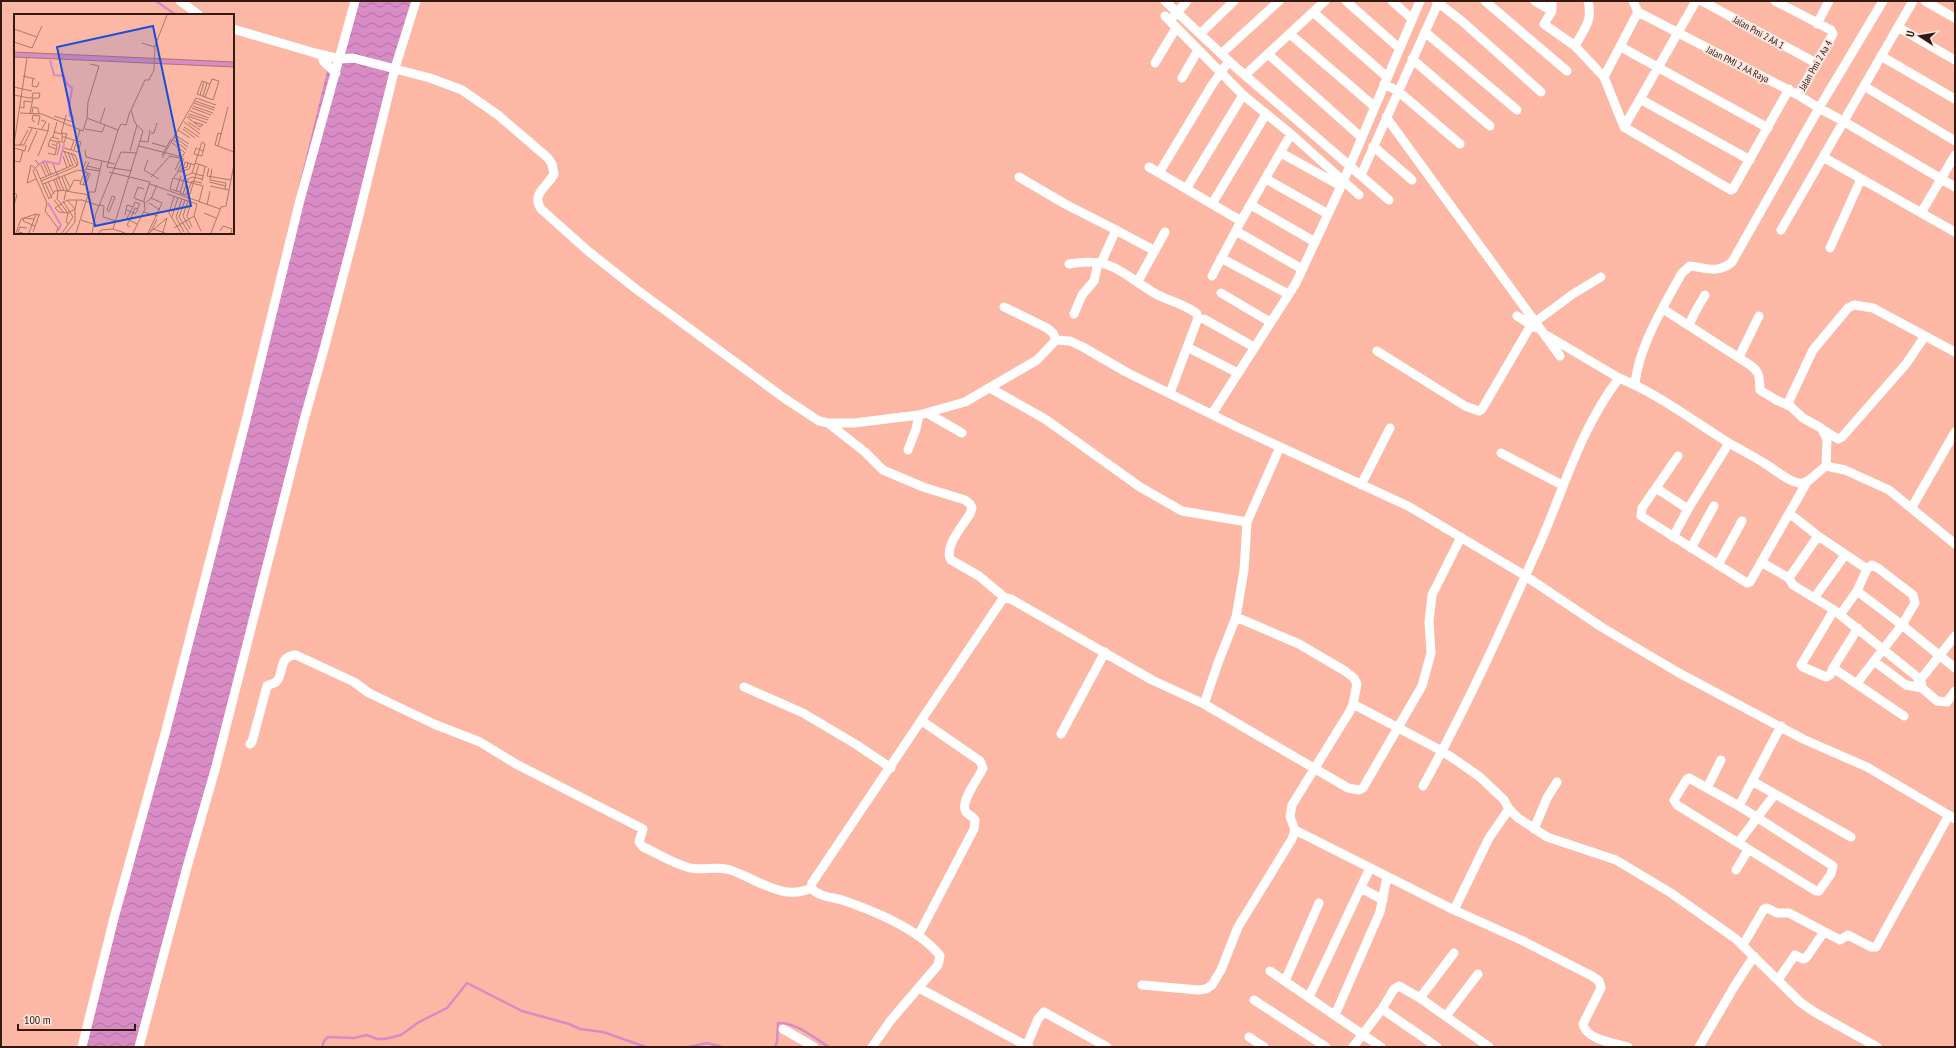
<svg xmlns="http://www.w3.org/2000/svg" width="1956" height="1048" font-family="'PT Sans Narrow',sans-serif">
<defs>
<pattern id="water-waves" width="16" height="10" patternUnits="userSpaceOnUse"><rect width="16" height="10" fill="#d88bc4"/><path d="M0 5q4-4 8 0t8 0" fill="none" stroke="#b0719e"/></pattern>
</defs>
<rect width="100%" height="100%" fill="#fdb8a5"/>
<!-- water -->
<path fill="url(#water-waves)" d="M355,1h59l-274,1046h-58l83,-313 163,-667 12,-8z"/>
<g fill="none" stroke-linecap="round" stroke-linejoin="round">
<!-- stream -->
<path stroke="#d88bc4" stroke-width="2.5" d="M156,1l20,14
M322,1047l2,-6 4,-4 26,1 13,-3 10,4h8l16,-4 18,-13 28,-14 20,-25 55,28 47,13 11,5 23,3 43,15
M689,1047l18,-4 15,4
M775,1047l2,-5 1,-19c18,-1 36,15 51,24"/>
<!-- minor -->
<path stroke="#fff" stroke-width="9" d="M180,1l19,14
M1165,1l67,63 157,136
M1346,1l53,47
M1392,1l20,18
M1436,1l27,21 78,70
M1485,1l82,70
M1535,1l17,10
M1552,1v10l-8,13 31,22 29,31 20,50
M1633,1l5,11 160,83 21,13 24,13 112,66
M1696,1l-72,126 107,63 2,-1 56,-100
M1702,1l114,62
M1775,1l56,29 2,4 -35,61
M1925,1l30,17
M1313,12l74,65
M1165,16l78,79 48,39 68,61
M1173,17l14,-16
M1817,24l12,-23
M1898,27l57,33
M233,29l82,24 25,6 13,-1 77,20 32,12 36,25 50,43 4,6 2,10c-7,13 -23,20 -13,35l47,42 48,38 148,109 35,23 9,2h26l65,-8 46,-13 72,-42 19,-20 14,1 13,6 43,25 111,55 171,79 116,69 79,53 76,45 124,66 64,28 88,52
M1425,32l92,78
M1200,34l34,-33
M1290,34l85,73
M1575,46c9,-17 18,-25 13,-45
M1621,47l147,81
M1221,54l58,-53
M1268,54l94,84
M321,55l3,7 12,11
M1881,56l74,43
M1412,59l78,67
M1155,63l21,-35
M1245,75l80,-74
M1604,77l34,-65
M1182,78l16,-28
M1384,84l14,7 62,53
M1864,86l91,55
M1640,99l110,61
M1386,117l174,239
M1373,146l39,34
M1281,153l60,33
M1823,157l132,75
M1149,167l92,54
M1159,173l53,-88 17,-24
M1361,175l78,-174
M1019,177l46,27 51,26 -15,33
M1266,179l62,35
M1186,189l57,-94
M1212,204l54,-90
M1251,205l64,37
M1921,213l34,-58
M1116,230l39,21
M1781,230l132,-229
M1236,231l66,38
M1830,248l31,-69
M1221,258l67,36
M1069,264c45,-8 52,10 87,30 13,7 29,10 41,20l1,4 -28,75
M1212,276l29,-55 50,-87
M1138,281l27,-49
M1221,293l49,29
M1004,307l43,21 6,5 3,7
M1663,309l87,56c11,8 9,13 10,25l16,10 14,6
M1074,314l8,-19 12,-14 4,-18
M1517,316l19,12
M1204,319l50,28
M1689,325l6,-13 10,-17
M1548,336l71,42
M1191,349l47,24
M1377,351l88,55 14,5 3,-2 49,-84 42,-31 28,-17
M1739,357l20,-41
M1635,385c3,-37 29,-80 47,-112l8,-7c17,2 28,8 42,-4l87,-154 64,-107
M990,388l55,31 95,68 42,24 65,11
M927,413l35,20
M1212,414l84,-131 47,-101 77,-181
M828,423l37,29 18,18 40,17 42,13 5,4 2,4 -2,6c-7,11 -27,34 -19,46l28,16 25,21
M1822,429l16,10 4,-2 64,-73 19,-28
M908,450l8,-21 3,-14
M1501,453l61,32
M1678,456l-36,52 -1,8 106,67 3,-1 57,-100
M1826,466l1,-26 -2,-5 -4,-7 -18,-10 -13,-12 -1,-5 24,-51 35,-42 6,-3 19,3 82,44
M1361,485l29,-57
M1656,488l32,21
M1912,507l43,-75
M1789,513l29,23
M1673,537l15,-28 41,-66
M1691,548l23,-42
M1761,562l28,16
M1718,565l24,-44
M1815,597l30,-42
M1834,610l-41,-25 -4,-7 29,-42 49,33
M1840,615l17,-24
M1874,661l32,24 16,3 15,13 10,1 8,-11
M1833,668l25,-40
M1857,683l45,-58 13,-22 -2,-8 -35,-27 -6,-3 -5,4 -10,22 45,34 53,43
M1917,684l38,-48
M744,687l59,26 54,32 34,23
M1204,704l14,-41 18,-46
M1353,704l89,47 15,10 23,16 24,23 5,9 9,9 29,19 69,23 55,33 65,46 64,63 16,11 61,34
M1904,716l-71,-48 -3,7 -4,2 -23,-10 -2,-2 33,-55 87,70 1,8
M1061,734l44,-82
M250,744l2,-2 15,-56c3,-2 6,-2 9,-4 9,-8 1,-26 20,-27l58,27 15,11 65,31 46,18 36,22 127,65 -4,13 4,5c14,6 29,16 44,20 15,5 29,-2 43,3 25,8 54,32 81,18
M1689,778l50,28 94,60 -2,8 -12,17h-3l-139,-86 -3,-5 13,-21z
M1752,781l99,56
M1423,786c44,-79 81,-162 118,-245 25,-58 39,-111 78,-163 40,16 74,43 110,65 12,7 24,13 35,20 9,5 27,21 37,20 9,0 17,-12 25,-17l19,4 44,20 66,54
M1707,788l14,-28
M1739,806l42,-80
M1534,829l13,-31 10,-16
M1295,830l159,80 67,30 71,36 7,5 2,7 -18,36c3,16 32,19 45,23
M1738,843l37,-49
M1736,870l12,-20
M1361,888l22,12
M1454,910l35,-72 20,-29
M918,936l56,-107 1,-9c-2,-4 -7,-5 -9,-8 -7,-10 13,-34 17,-44l-3,-7 -58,-40
M1743,945l21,-36 3,-1 10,5h12l51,27 8,-5 23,12h5l73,-132
M1270,971l111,76
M1778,980l17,-25 8,4 3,-1 18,-26
M1285,981l34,-78
M1142,985l56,5 8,-1 6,-4 9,-15 17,-43 54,-88 3,-9 -5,-13 2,-12 58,-94 3,-7 4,-20 -3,-6 -9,-7 -46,-27 -63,-27 8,-47 3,-48 33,-75
M919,988l110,59
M1309,997l61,-129
M1420,998l34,-45
M1254,1000l72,47
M1382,1009l55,38
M1335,1015l45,-103 7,-35
M1446,1016l32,-42
M783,1029l31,18
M1249,1037l15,10
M82,1047l32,-129 51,-184 81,-314 54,-220 55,-199
M139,1047l48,-180 28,-97 89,-350 20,-71 33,-126 38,-155 21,-67
M872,1047l19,-27 47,-55 2,-9c-19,-26 -68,-46 -98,-56 -10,-3 -23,-3 -31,-12l1,-5 192,-286 7,2 141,81 52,24 144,84 11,2 4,-2 59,-102 9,-33 -2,-31 3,-27 29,-58
M1026,1047l12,-28 6,-7 63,35
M1353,1047l29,-38 12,-20 5,-3 21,12 69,49
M1699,1047l35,-60 20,-31"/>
</g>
<g text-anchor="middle" stroke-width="4" stroke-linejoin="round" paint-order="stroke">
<!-- street labels -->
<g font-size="10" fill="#321912" stroke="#fce7e0">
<text transform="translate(1759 32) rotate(29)" y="4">Jalan Pmi 2 AA 1</text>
<text transform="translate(1738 64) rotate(27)" y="4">Jalan PMI 2 AA Raya</text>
<text transform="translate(1815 65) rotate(-60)" y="4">Jalan Pmi 2 Aa 4</text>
</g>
</g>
<!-- overview -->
<g transform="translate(14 14)">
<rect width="220" height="220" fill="#fdb8a5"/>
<path d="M0,38l220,10v5l-220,-10z" fill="#d88bc4"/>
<path fill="none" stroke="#d88bc4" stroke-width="2" d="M36,46l4,15 10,1 2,7 6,5 -3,20 1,8 4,2M25,151l5,-4 15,3 5,-20M34,189l13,22 -3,6"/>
<path fill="none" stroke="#ac786a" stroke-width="1" d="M0,15l23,8 -5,11 -18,-6M23,23l5,-11M128,29l13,4M0,38l220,10M0,43l220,10M9,62l12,3M19,64l-1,8 5,1 2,-5M0,73l18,4M183,80l16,6 6,-19 -7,-2 -7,18M183,80l5,-13 8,3M0,81l15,3h10l1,-5h-7l-1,5M186,81l4,-13M189,82l4,-13M181,87l20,7M180,89l20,7M179,92l20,7M6,93l4,1v-7l8,1M214,93l-10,39 16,6M178,94l19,7M176,97l19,7M6,99l22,1 41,17 4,-13 31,12 -11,37 25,4M18,99l1,-6 5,1 1,6M16,100l3,-16M175,100l19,6M40,102l19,6M174,102l19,7M173,103l13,10 3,-2 -9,-3M73,104l1,-16 11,-36 -9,-2M21,108l-3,-2 1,-5 7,1 -2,9M170,108l16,12M174,108l12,8M86,109l5,-15M14,113l20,4 1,-8M170,113l15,10M71,115l17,3 3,-7M169,115l12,9M27,116l5,-8 -5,-2M104,116l3,-6 5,1 4,-14M164,116l12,8M40,118l7,2 5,-19M137,119h3l3,-10M161,121l14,9M39,123l4,-15M48,123v-4l5,1 -3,9 -2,-1v-5h4l1,1 14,4 -3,10 -7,-2M160,123l14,10M158,125l15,11M36,126l-2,6 8,3M126,127l8,1 2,-12M157,128l13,10M188,128l3,2 -3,12 -8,-2 2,-6 7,3M138,129l14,4M0,130l13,-86M0,131h10l8,-17M6,131l8,-15M43,131v-3l-7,-2 2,-3 7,2M125,132l43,11 3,-5M204,132l-3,-1 3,-12 4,1M0,134l11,3 1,-6M50,134l7,2 3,-10M60,136l6,-20M71,136l1,7 29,7M50,137l6,15M116,137l7,-26M14,138l9,-21M54,138l5,14M34,139l7,2 2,-9 -5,-2M57,139l6,13M43,141l3,-10 -2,-4 3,1M148,141l9,-16M24,142l10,-25M49,142l4,12M155,142l15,3 -7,13M148,144l34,-60 20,7M21,146l4,4 -6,7 14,32 -2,8 13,17 -2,5M134,146l-4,10 15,9M0,147l6,1 3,-12M29,148l6,13M32,148l5,12M181,149l12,4M39,150l11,27M27,151l5,11M73,152l13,3M21,154l-4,-3 -4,18 9,-4M195,154l-2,8 24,4M22,155l13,30 6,-8 14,-1 5,-10 7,1 8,-19M72,155l14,2M169,155l2,-7 10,3M198,155l-2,11 16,3 -1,6M161,156l6,-12M95,158l41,10 -6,18 1,9 -12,24M166,158l9,-3 2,-6M178,159l10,-31M50,161l6,12M48,163l5,13M137,163l19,-21M160,163l7,-8 6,-2 1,-5M26,165l33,-14M42,165l5,12M40,166l4,11 -1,9M27,167l36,-15 1,-3 -3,-8 -12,-4M67,167l-1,3 5,1 5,-11 -5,-2M188,167l3,-14M34,168l6,12M195,168l17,4M31,169l7,15M29,170l35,-14 4,1 4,-10M136,170l70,25M69,171l5,-12M196,172l19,4M130,175l-6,-2 -4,11 10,4M162,177l5,-15M0,178l3,3 -3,10M166,178l-10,-3 3,-11 30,8 -4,16M166,179l5,-17 7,-3 11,3M166,179l6,2 6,-14 10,2M153,180l30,10 -3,12 -20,12M169,180l5,-15 4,-2 10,2M173,180h3l9,-30M98,182l3,1 -6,15 -2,-2zM160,183l-5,16 12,20M137,185l6,-14M168,185l-6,18 8,15M40,186l10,13M44,186l10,13 -2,9 3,2M50,186l2,-9 23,4M54,186h14l18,6M171,186l-6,17 10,16M174,187l-5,15 7,13M177,188l-4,14 5,11M132,189l5,-5 11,5 -14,30M135,189l11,7M86,191l4,1 -1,11 13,4M193,191l3,-14M119,193l2,-5 5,2 -3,5M113,196l8,4 3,-5 -3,-1 -2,5 -6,12 3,2M130,198l14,4M190,199l12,5M111,201l2,-10 6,2 -5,9M114,202l-1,3 10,5M180,202l7,15M158,203l6,-20M20,205l-10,-1 -1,3 12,5M67,206l12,4M99,215l30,-98 -8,-8 -4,-13 14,-30h4l5,-10 1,-24 12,-31M139,215l12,4M137,217l6,-12M206,217l3,-5 9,3 -1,4M19,218l6,-17M2,219l5,-14 15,-5M9,219l-5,-1 2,-5 7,1M15,219l7,-19 4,1M48,219l11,-16 -10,-16M52,219l9,-11v-13l-8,-9 -12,8 4,4 9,1 7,-4 2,-9M62,219l13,-41h6l7,-31M78,219l4,-20 25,-61 16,1M85,219l2,-3 12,-1 12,4M135,219l18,-15 -4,14M197,219l10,-26 5,-1 8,-42"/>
<path fill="#1d4ed8" fill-opacity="0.15" stroke="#1d4ed8" stroke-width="2" d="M139,12l38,180 -96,20 -38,-179z"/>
<rect width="220" height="220" fill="none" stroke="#321912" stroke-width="2"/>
</g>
<!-- border -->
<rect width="1956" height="1048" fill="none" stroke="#321912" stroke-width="4"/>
<!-- north arrow -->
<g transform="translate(1920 36) rotate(282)" stroke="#fce7e0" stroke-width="3" paint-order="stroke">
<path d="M0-3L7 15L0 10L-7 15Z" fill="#321912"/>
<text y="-6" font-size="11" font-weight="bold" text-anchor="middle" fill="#321912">U</text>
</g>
<!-- scale -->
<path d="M18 1024v6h117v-6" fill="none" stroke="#321912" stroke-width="2"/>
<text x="24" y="1024" font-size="12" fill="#321912" stroke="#fce7e0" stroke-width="3" paint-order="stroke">100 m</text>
</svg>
